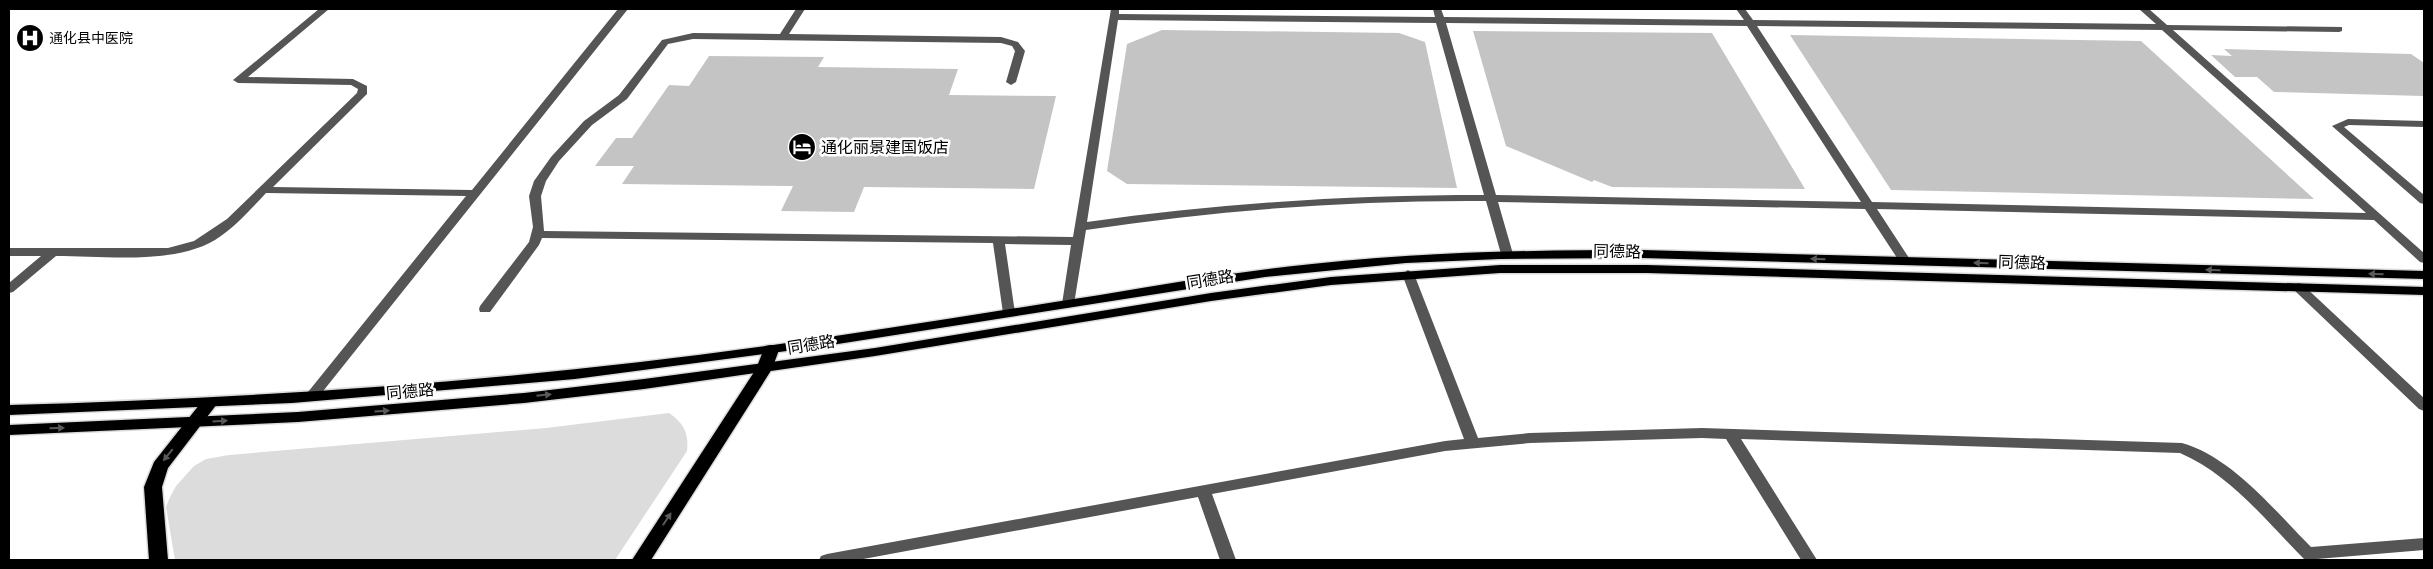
<svg xmlns="http://www.w3.org/2000/svg" width="2433" height="569" font-family="'Source Sans 3','Noto Sans SC',sans-serif">
<rect width="100%" height="100%" fill="#fff"/>
<!-- green -->
<path fill="#dcdcdc" d="M669,413c15,10 20,21 18,38l-72,109h-440l-9,-53 4,-10 6,-11 18,-20 12,-7 23,-4 317,-27z"/>
<!-- building -->
<path fill="#c4c4c4" d="M1162,30l237,3 26,9 32,146 -330,-4 -20,-13 20,-127z
M1473,31l239,2 93,156 -193,-2 -18,-7 -2,2 -86,-36z
M1790,35l351,6 173,158 -423,-9z
M2224,49l187,5 13,9v33l-150,-4 -17,-15h-22l-24,-22 21,1z
M709,56l115,1 -6,10 140,2 -9,26 107,1 -22,93 -170,-2 -10,25 -73,-1 12,-25 -171,-2 12,-18h-39l21,-28h16l37,-53 20,1z"/>
<g fill="none" stroke-linecap="round" stroke-linejoin="round">
<!-- major casing -->
<g stroke="#dbdbdb" stroke-width="3">
<path id="major" d="M1642,250l782,21v8l-782,-21 -142,1 -94,4 -141,14 -440,69 -250,33 -283,24 -283,12v-10c253,-7 506,-24 757,-59 111,-15 223,-34 334,-51 71,-12 141,-24 212,-31 110,-12 220,-14 330,-14z
M1500,265h147l777,22v8l-777,-22h-147l-169,12 -120,16 -336,55 -231,33 -120,14 -226,19 -289,13v-10l289,-13 226,-19 120,-14 231,-31 336,-55 120,-16z"/>
</g>
<!-- highway casing -->
<g stroke="#dbdbdb" stroke-width="3">
<path id="highway" d="M771,345l6,1 2,4 -7,19 -121,191h-19l124,-191 9,-23z
M209,398l6,2 2,4 -49,64 -6,19 6,73h-19l-5,-73 10,-25 49,-62z"/>
</g>
<!-- minor -->
<path fill="#555" fill-rule="evenodd" d="M319,9h10l-81,68 105,2 14,7v8l-94,93 199,3 146,-181h10l-312,391h-10l-2,-3 162,-201 -200,-3c-16,17 -32,35 -51,47 -42,25 -111,16 -159,16l-43,36 -4,1v-10l32,-27h-32v-8h159l26,-7 33,-22 130,-126 1,-4 -7,-4 -113,-2 -5,-3z
M796,9h9l-16,25 212,3 17,5 7,9 -9,31 -5,3 -5,-3 9,-31 -3,-5 -11,-3 -308,-4 -25,5 -41,55 -35,26 -33,36 -13,20 -5,15 3,35 529,6 38,-228h8v5l316,3 -2,-8h8l3,8 300,3 -8,-11h9l8,11 403,4 -17,-15h10l18,16 175,2v4l-3,1 -166,-2 251,223v10l-4,-1 -46,-42 -497,-11 34,52 -6,4 -4,-1 -36,-55 -367,-7 15,52 -6,4 -6,-4 -15,-53c-134,-1 -267,9 -400,29l-12,74 -6,4 -6,-4 9,-59 -66,-1 10,69 -6,4 -6,-4 -10,-70 -451,-5 -3,7 -49,67h-10l-1,-3 1,-3 49,-64 4,-15 -4,-31 5,-15 17,-24 33,-36 35,-26 43,-55 31,-7 87,1zM1118,20l318,3 48,172c-133,0 -265,8 -397,27zM1446,23l301,3 114,176 -365,-7zM1757,26l405,4 204,183 -494,-11z
M2348,119l76,2v6l-75,-2 -5,2 80,68v9l-4,-1 -88,-77z
M1408,270l6,4 64,164 52,-5 172,-5 480,15c50,14 93,68 129,104l113,-9v12l-119,10c-38,-38 -74,-85 -125,-107l-439,-14 76,121h-16l-75,-121 -24,-1 -172,5 -85,8 -233,43 24,66h-16l-22,-63 -340,63h-39l2,-4 6,-2 618,-113 19,-2 -62,-165z
M2298,283l4,1 122,114v13l-5,-2 -125,-119 -2,-3z"/>
<!-- major -->
<use href="#major" fill="#000" fill-rule="evenodd"/>
<!-- highway -->
<use href="#highway" fill="#000" fill-rule="evenodd"/>
</g>
<!-- one-way arrows -->
<defs><path id="oneway-solid" d="M-6-.8H1V-3.2L6.5 0L1 3.2V.8H-6Z" transform="scale(1.25)"/></defs>
<g fill="#595959">
<use href="#oneway-solid" transform="translate(1818 259) rotate(-178)"/>
<use href="#oneway-solid" transform="translate(1981 263) rotate(-178)"/>
<use href="#oneway-solid" transform="translate(2213 270) rotate(-178)"/>
<use href="#oneway-solid" transform="translate(2376 274) rotate(-178)"/>
<use href="#oneway-solid" transform="translate(544 395) rotate(-6)"/>
<use href="#oneway-solid" transform="translate(382 411) rotate(-4)"/>
<use href="#oneway-solid" transform="translate(220 421) rotate(-3)"/>
<use href="#oneway-solid" transform="translate(57 428) rotate(-2)"/>
<use href="#oneway-solid" transform="translate(168 455) rotate(129)"/>
<use href="#oneway-solid" transform="translate(667 519) rotate(-57)"/>
</g>
<!-- icons -->
<defs>
<g id="hospital-disc" transform="scale(1.4375)"><circle r="9.5" fill="#000" stroke="#fff"/><path d="M-5-5h3v3.5h4V-5h3V5h-3V1.5h-4V5h-3Z" fill="#fff"/></g>
<g id="hotel-disc" transform="scale(1.4375)"><circle r="9.5" fill="#000" stroke="#fff"/><path d="M-6-4.5h1.5V1H6V5H4.5V3h-9V5H-6ZM-4 0a1.8 1.8 0 1 1 3.6 0ZM.5 0V-2.5h3Q6-2.5 6 0Z" fill="#fff"/></g>
</defs>
<g fill-rule="evenodd">
<use href="#hospital-disc" x="30" y="38"/>
<use href="#hotel-disc" x="802" y="147"/>
</g>
<g text-anchor="middle" stroke-width="5" stroke-linejoin="round" paint-order="stroke">
<!-- far-poi labels -->
<g font-size="14" fill="#000" stroke="#fff" text-anchor="start">
<text x="49" y="43">通化县中医院</text>
</g>
<!-- poi labels -->
<g font-size="16" fill="#000" stroke="#fff" text-anchor="start">
<text x="821" y="153">通化丽景建国饭店</text>
</g>
<!-- street labels -->
<g font-size="16" fill="#000" stroke="#fff">
<text transform="translate(1617 251) rotate(1)" y="6">同德路</text>
<text transform="translate(2022 262) rotate(2)" y="6">同德路</text>
<text transform="translate(1210 279) rotate(-9)" y="6">同德路</text>
<text transform="translate(811 344) rotate(-9)" y="6">同德路</text>
<text transform="translate(410 391) rotate(-5)" y="6">同德路</text>
</g>
</g>
<!-- border -->
<rect width="2433" height="569" fill="none" stroke="#000000" stroke-width="20"/>
</svg>
